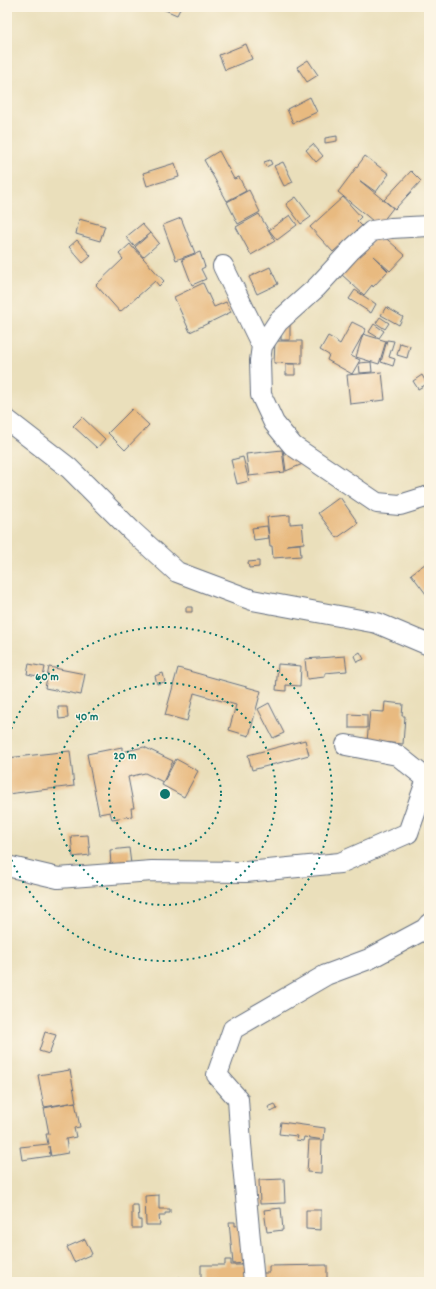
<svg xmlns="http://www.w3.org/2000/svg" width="436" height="1289" font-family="Dekko,sans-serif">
<rect width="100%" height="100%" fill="#fcf5e5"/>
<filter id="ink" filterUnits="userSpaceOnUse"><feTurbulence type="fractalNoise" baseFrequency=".025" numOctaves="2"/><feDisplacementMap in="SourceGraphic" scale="8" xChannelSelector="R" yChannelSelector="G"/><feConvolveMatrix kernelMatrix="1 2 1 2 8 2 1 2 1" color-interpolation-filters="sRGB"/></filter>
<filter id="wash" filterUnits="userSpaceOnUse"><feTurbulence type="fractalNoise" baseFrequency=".012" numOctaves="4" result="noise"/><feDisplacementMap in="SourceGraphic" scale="16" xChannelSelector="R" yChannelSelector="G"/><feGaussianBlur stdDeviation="0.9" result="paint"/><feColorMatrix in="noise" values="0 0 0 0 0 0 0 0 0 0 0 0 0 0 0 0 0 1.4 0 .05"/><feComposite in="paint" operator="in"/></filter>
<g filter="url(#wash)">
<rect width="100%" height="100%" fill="#eadfbb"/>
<g id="blocks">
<!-- building -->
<path fill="#e8ba80" d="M158,7h23l-4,8z
M246,44l6,15 -27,11 -6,-15z
M308,60l10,15 -11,7 -10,-15z
M310,97l7,15 -24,11 -6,-14z
M337,136v5l-12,2v-5z
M313,144l10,12 -7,6 -10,-12z
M219,151l15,28 5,-2 7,14 -19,10 -23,-41z
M365,156l24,18 -13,18 -17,-12 34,28 -14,18 -41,-34z
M270,160l2,4 -6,3 -2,-5z
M283,162l10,20 -9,4 -10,-20z
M175,163l4,14 -32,9 -4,-13z
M411,171l10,10 -26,28 -11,-9z
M249,190l11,22 -22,12 -11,-22z
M296,197l15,20 -10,7 -15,-20z
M343,197l18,20 -4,4 5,5 -29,26 -23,-25z
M259,214l16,27 -24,14 -15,-28z
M290,215l7,10 -20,15 -8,-10z
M181,218l14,35 -19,7 -13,-35z
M79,219l26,7 -5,15 -24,-7z
M142,224l8,9 -16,13 -8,-9z
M151,233l8,10 -16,14 -8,-10z
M380,233l25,22 -15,16 -17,-15 15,15 -15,16 -1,-2 -8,10 -23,-21z
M77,240l14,16 -8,7 -14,-16z
M130,244l3,4h1l30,33 -5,5 -4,-5 -35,31 -24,-27 27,-26 -4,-5z
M200,252l5,15 -4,2 5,10 -14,6 -10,-26z
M270,267l8,17 -21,10 -8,-17z
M203,283l11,24 12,-5 5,10 -41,20 -16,-35z
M355,290l21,14 -5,9 -22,-14z
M386,307l17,10 -4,8 -18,-10z
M380,317l9,6 -4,6 -9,-6z
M352,322l14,7 -15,27 9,4 -8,14 -25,-14 2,-5 -9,-5 8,-14 9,5v1l3,2z
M281,324h9v16h-9z
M374,324l10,7 -5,7 -10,-6z
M363,334l23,7 -7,23 -23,-7z
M387,340l7,1 -5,16 6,2 -2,7 -12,-4z
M275,341h27v23l-28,-1z
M400,343l10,3 -3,12 -10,-3z
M371,362l1,10 -12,1 -1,-10z
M286,364h9v11h-9z
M429,371v12h-2l-1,-11z
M382,372l3,28 -35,4 -3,-29z
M422,375l5,9 -9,5 -5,-8z
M132,409l17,16 -24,25 -17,-17z
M82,417l23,22 -8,9 -24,-22z
M283,449l22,14 -19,8z
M282,450l3,22 -36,4 -3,-22z
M243,457l6,24 -12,3 -6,-24z
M340,497l18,26 -21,15 -19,-25z
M290,515v9l12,-1 2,20 -17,2 13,-1 1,12 -28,2 -1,-12h-2l-3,-29z
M267,526l2,12 -15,2 -2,-12z
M259,561v6l-10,1 -1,-6z
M429,561v31l-3,2 -15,-20z
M186,607h6v5h-6z
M360,652l4,7 -7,3 -3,-6z
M345,656l2,15 -22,2v4l-18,2 -2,-20z
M29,664l16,3 -2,10 -16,-3z
M278,664l23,2 -1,20 -14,-1v6l-10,-1z
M49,667l36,7 -4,21 -36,-7z
M178,668l83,23 -12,45 -20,-6 7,-25 -42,-12 -7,28 -22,-6z
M163,673l2,9 -8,2 -2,-8z
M385,702l18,2 -1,12h3l-2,28 -36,-3 3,-30 14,1z
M269,703l15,30 -11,5 -15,-29z
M58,707h9l1,11 -9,1z
M349,714l18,1v13h-18z
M305,740l4,15 -57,15 -4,-15z
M122,747v5l22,-5 29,14 -10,21 -18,-9 -17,4 6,31h-3l1,8 -20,3 -2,-7 -11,2 -12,-60z
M70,751l4,35 -67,8v-36z
M176,759l22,12 -14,26 -22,-12z
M88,835l2,20 -17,2 -2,-21z
M129,848l2,16 -20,2 -1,-16z
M45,1032l11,3 -7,19 -10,-3z
M70,1070l6,32 -32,5 -6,-32z
M75,1102l5,25 -6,1 2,9 -10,2 2,14 -17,3 -2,-10 1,10 -28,4 -2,-13 28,-3 -2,-10h3l-5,-26z
M275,1104l2,5 -6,3 -3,-5z
M281,1122l44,6 -1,12 -20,-3 -1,4 -7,-1 1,-4 -18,-2z
M309,1140h13l-1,33 -14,-1z
M284,1179l1,24 -25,1 -1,-24z
M159,1195v14h11v4h-5v3h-6l1,9h-14l-1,-29z
M132,1205h6l1,15h2v8h-9z
M281,1208l2,22 -16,2 -3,-22z
M306,1210h15v20l-15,-1z
M229,1222h6v4l7,-1 3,38 -12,1z
M85,1239l7,15 -18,8 -7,-15z
M225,1260h6v5h17v14h-7v3h-40v-17h24z
M327,1265v17h-67l-1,-9h10v-7z
M178,1277l12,5h-15z"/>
</g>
</g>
<g filter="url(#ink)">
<use href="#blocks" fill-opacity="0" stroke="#636d7f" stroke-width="1"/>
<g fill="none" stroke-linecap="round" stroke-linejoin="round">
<!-- street casing -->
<g stroke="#636d7f" stroke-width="22">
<path id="street" d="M223,266l39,80 -2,15 1,34 13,28 19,23 84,57 23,2 29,-9
M262,346l16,-24 39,-35 34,-37 21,-19 19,-3 38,-2
M7,420l62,48 62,62 46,42 75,28 125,23 52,22
M346,745l51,10 30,24
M7,866l51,12 94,-7 94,1 94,-9 68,-30 19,-54 2,-1
M254,1282l-13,-138 -3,-45 -21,-24 16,-46 93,-54 43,-16 56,-30 4,-5"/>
</g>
<!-- street -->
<use href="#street" stroke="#fff" stroke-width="20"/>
</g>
</g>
<!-- distance rings -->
<g fill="none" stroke="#0f766e" stroke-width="2" stroke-dasharray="2 4">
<circle cx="165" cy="794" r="56"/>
<circle cx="165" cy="794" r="111"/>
<path d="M7 740A167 167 0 1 1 7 848"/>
</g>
<circle cx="165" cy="794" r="6" fill="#0f766e" stroke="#fcf5e5" stroke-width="2"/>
<g font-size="12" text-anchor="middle" font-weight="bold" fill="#0f766e" stroke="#fcf5e5" stroke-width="3" stroke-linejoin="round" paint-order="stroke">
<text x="47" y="680">60 m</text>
<text x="87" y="720">40 m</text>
<text x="125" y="759">20 m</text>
</g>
<!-- margin -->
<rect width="436" height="1289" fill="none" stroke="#fcf5e5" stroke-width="24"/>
</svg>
